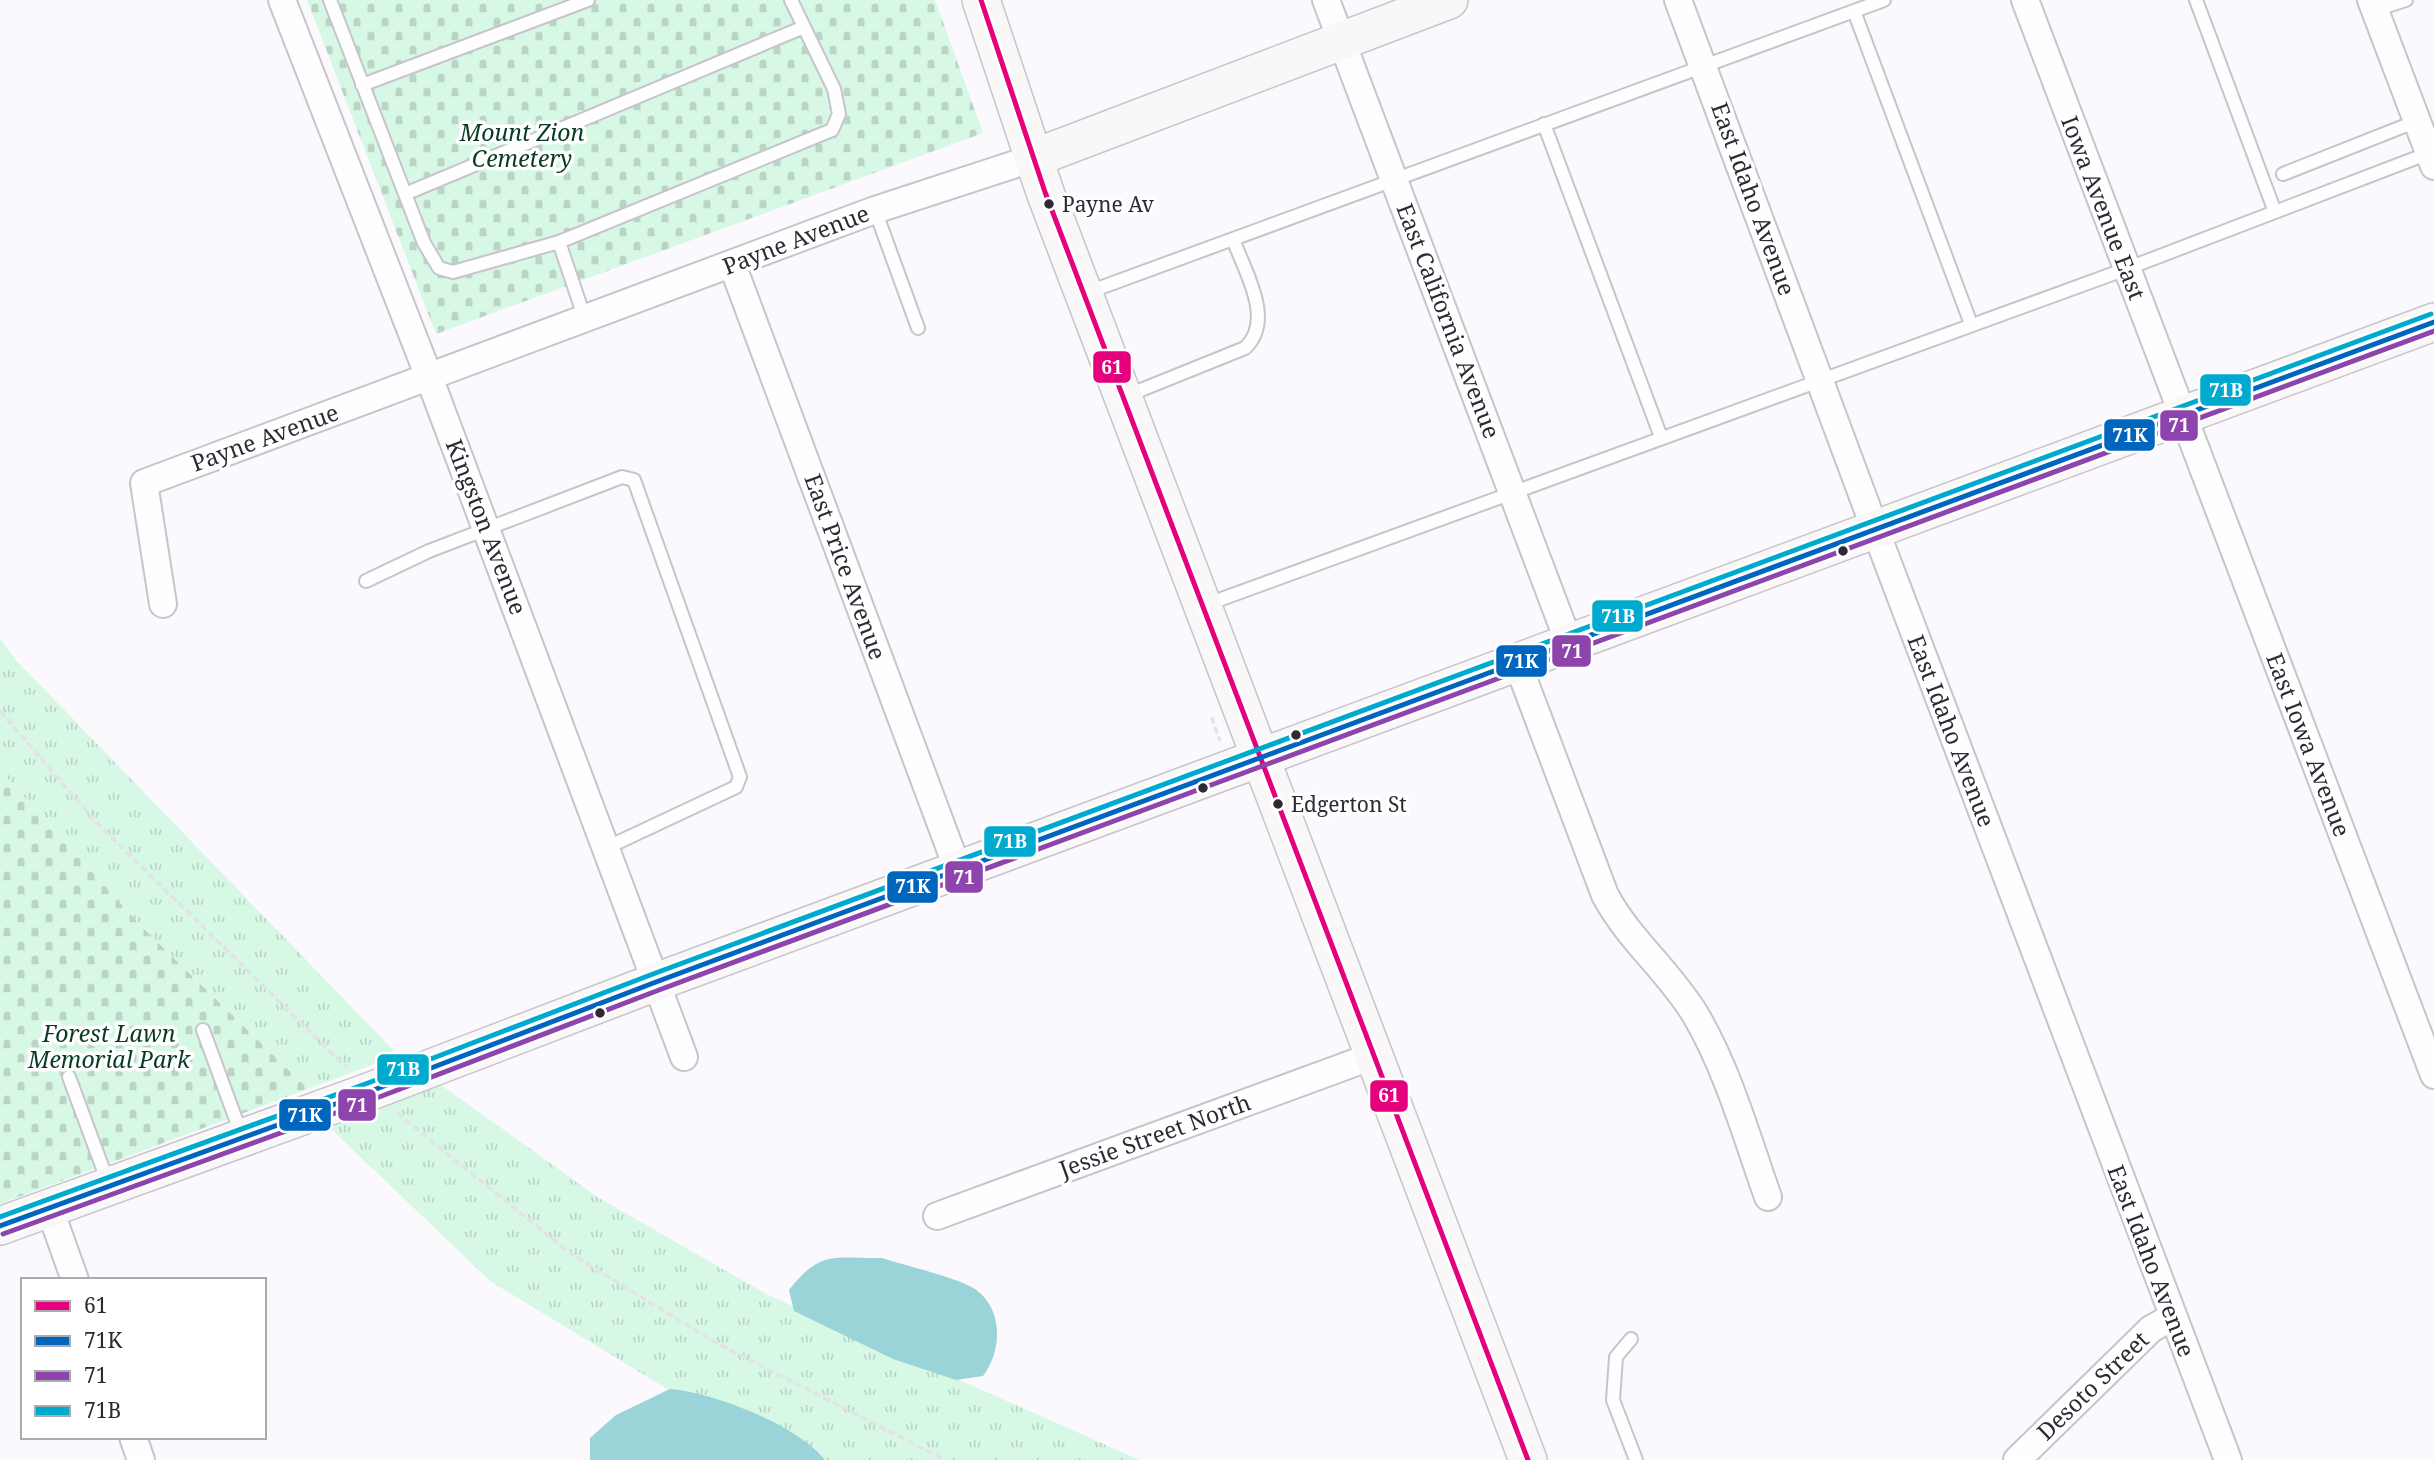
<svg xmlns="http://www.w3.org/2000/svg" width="2434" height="1460" font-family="'Noto Serif',serif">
<defs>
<pattern id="grass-tufts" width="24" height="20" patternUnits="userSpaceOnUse" patternTransform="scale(1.75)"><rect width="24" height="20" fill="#d8f8e6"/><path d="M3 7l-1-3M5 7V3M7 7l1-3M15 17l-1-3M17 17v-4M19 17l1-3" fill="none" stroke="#bad5c6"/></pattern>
<pattern id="cemetery-stones" width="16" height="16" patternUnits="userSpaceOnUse" patternTransform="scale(1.75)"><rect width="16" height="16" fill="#d8f8e6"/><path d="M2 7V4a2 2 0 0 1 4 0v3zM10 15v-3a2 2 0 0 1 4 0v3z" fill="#bad5c6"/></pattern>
</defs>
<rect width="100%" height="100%" fill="#fbf9fd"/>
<!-- grass -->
<path fill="url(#grass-tufts)" d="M0,639l16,21 382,395 -90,34 -165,-161 -143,-158z
M441,1085l158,113 169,97 372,165h-356l-294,-179 -162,-155z"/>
<!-- cemetery -->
<path fill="url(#cemetery-stones)" d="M307,0h628l48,133 -547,201z
M0,770l143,158 165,161 -308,115z"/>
<!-- water -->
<path fill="#9ad4d9" d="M882,1258c24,8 74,19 93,31 29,20 27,62 8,87l-27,4 -63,-21 -99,-48 -5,-21c32,-41 45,-31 93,-32z
M670,1389c43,3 129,37 155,71h-235v-22l26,-23z"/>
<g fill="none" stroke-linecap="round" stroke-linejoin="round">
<!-- lane casing -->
<g stroke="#c7c4cb" stroke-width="16">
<path id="lane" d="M330,0l94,243 15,25 14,4 106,-30 273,-112 7,-16 -5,-25 -43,-89
M2196,0l79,212
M2375,10l31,-10
M1854,11l117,313
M362,85l226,-85
M1544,124l117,313
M2283,174l134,-53
M405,194l399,-167
M875,210l43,118
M559,242l26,77
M1086,293l798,-293
M1126,396l119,-48c30,-28 0,-76 -12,-109
M366,581l63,-30 193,-74 12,3 106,297 -4,10 -130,61
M1205,605l921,-336 303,-116
M203,1030l39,106
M69,1077l40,108
M1631,1339l-15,18 -3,43 23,60"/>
</g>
<!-- street casing -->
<g stroke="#c7c4cb" stroke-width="30">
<path id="street" d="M282,0l147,377 255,680
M1326,0l243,643
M1678,0l197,529 353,931
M2025,0l409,1075
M2371,0l63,166
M732,264l226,606
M163,604l-19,-121 731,-273 159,-52
M1517,662l88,233c24,45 63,75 90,119 33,56 51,121 73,183
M49,1207l26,73
M937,1216l436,-160
M133,1437l8,23
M2017,1460l134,-131 21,-12"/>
</g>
<!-- secondary casing -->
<g stroke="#c7c4cb" stroke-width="40">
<path id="secondary" d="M981,0l64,192 483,1268
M1034,158l415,-158
M0,1226l371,-135 285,-109 1778,-660"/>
</g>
<!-- path -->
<path stroke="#e3e2e4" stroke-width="3.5" stroke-dasharray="7 3.5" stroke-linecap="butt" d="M0,711l95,110 252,247
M1214,718l-2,1 8,22
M397,1113l173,140 141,87 234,120"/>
<!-- lane -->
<use href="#lane" stroke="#fefeff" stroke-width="12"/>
<!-- street -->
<use href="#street" stroke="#fefeff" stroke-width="26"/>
<!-- secondary -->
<use href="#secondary" stroke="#f9f7f7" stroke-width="37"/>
<!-- bus-1 casing -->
<g stroke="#fff" stroke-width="10">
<path id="bus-1" d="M981,0l64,192 483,1268"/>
</g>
<!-- bus-2 casing -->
<g stroke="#fff" stroke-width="10">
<path id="bus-2" d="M0,1226l371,-135 285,-109 1778,-660"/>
</g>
<!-- bus-3 casing -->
<g stroke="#fff" stroke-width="10">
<path id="bus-3" d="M3,1234l371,-135 285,-109 1775,-659"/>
</g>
<!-- bus-4 casing -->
<g stroke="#fff" stroke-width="10">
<path id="bus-4" d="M0,1217l368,-134 285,-109 1778,-660"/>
</g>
<!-- bus-1 -->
<use href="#bus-1" stroke="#e5007d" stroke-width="5"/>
<!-- bus-2 -->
<use href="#bus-2" stroke="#0065bd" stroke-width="5"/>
<!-- bus-3 -->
<use href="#bus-3" stroke="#8e44ad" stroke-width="5"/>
<!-- bus-4 -->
<use href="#bus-4" stroke="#00a9ce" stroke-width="5"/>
</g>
<!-- markers -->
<g fill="#2e2a34" stroke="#fff" stroke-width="2.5">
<circle cx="1049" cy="204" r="6"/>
<circle cx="1843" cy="551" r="6"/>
<circle cx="1296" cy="735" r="6"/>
<circle cx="1203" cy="788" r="6"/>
<circle cx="1278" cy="804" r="6"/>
<circle cx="600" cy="1013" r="6"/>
</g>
<g text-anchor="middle" stroke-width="7" stroke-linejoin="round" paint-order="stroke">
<!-- bus labels -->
<g font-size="21" fill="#2e2a34" stroke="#fff" text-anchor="start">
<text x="1062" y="212">Payne Av</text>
<text x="1291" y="812">Edgerton St</text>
</g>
<!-- park labels -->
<g font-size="23" font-style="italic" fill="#083b23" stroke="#fff">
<text x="522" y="141">Mount Zion<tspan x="522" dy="26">Cemetery</tspan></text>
<text x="109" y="1042">Forest Lawn<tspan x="109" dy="26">Memorial Park</tspan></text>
</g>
<!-- street labels -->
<g font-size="23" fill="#2e2a34" stroke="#fff">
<text transform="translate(1753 199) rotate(70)" y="8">East Idaho Avenue</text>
<text transform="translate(2103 208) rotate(69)" y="8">Iowa Avenue East</text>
<text transform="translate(796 240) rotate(-21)" y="8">Payne Avenue</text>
<text transform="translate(1448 321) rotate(69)" y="8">East California Avenue</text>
<text transform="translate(265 438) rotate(-20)" y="8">Payne Avenue</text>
<text transform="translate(486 527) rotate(69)" y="8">Kingston Avenue</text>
<text transform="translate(845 567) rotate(70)" y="8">East Price Avenue</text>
<text transform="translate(1951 731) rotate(69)" y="8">East Idaho Avenue</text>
<text transform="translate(2308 745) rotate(69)" y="8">East Iowa Avenue</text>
<text transform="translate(1155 1136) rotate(-20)" y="8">Jessie Street North</text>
<text transform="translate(2151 1261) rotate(69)" y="8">East Idaho Avenue</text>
<text transform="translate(2093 1386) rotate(-44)" y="8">Desoto Street</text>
</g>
</g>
<g stroke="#fff" stroke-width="2.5">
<rect x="1092" y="350" width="40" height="34" rx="7" fill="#e5007d"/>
<rect x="2199" y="373" width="53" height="34" rx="7" fill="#00a9ce"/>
<rect x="2159" y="409" width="40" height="33" rx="7" fill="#8e44ad"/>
<rect x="2103" y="418" width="53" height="34" rx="7" fill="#0065bd"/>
<rect x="1591" y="599" width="53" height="34" rx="7" fill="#00a9ce"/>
<rect x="1551" y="634" width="41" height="34" rx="7" fill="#8e44ad"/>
<rect x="1495" y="644" width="53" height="34" rx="7" fill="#0065bd"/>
<rect x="983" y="825" width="54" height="33" rx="7" fill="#00a9ce"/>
<rect x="944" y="860" width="40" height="34" rx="7" fill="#8e44ad"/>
<rect x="886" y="870" width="53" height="34" rx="7" fill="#0065bd"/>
<rect x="376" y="1053" width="54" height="33" rx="7" fill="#00a9ce"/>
<rect x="1369" y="1079" width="40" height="34" rx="7" fill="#e5007d"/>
<rect x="337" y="1088" width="40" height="34" rx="7" fill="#8e44ad"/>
<rect x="278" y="1098" width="54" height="34" rx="7" fill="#0065bd"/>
</g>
<g font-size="19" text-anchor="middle" font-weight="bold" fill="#fff">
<text x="1112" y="374">61</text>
<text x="2226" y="397">71B</text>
<text x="2179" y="432">71</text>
<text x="2130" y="442">71K</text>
<text x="1618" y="623">71B</text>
<text x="1572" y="658">71</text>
<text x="1521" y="668">71K</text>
<text x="1010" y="848">71B</text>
<text x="964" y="884">71</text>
<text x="913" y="893">71K</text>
<text x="403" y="1076">71B</text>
<text x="1389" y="1102">61</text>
<text x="357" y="1112">71</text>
<text x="305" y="1122">71K</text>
</g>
<!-- legend -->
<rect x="21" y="1278" width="245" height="161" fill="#ffffff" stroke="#abaaae" stroke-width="2"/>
<rect x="35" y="1301" width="35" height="10" fill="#e5007d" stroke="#abaaae" stroke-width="2"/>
<text x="84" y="1313" font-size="21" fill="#2e2a34">61</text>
<rect x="35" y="1336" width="35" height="10" fill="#0065bd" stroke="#abaaae" stroke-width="2"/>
<text x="84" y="1348" font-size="21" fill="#2e2a34">71K</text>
<rect x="35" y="1371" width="35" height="10" fill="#8e44ad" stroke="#abaaae" stroke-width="2"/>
<text x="84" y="1383" font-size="21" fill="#2e2a34">71</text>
<rect x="35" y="1406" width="35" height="10" fill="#00a9ce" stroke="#abaaae" stroke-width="2"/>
<text x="84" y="1418" font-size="21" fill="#2e2a34">71B</text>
</svg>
